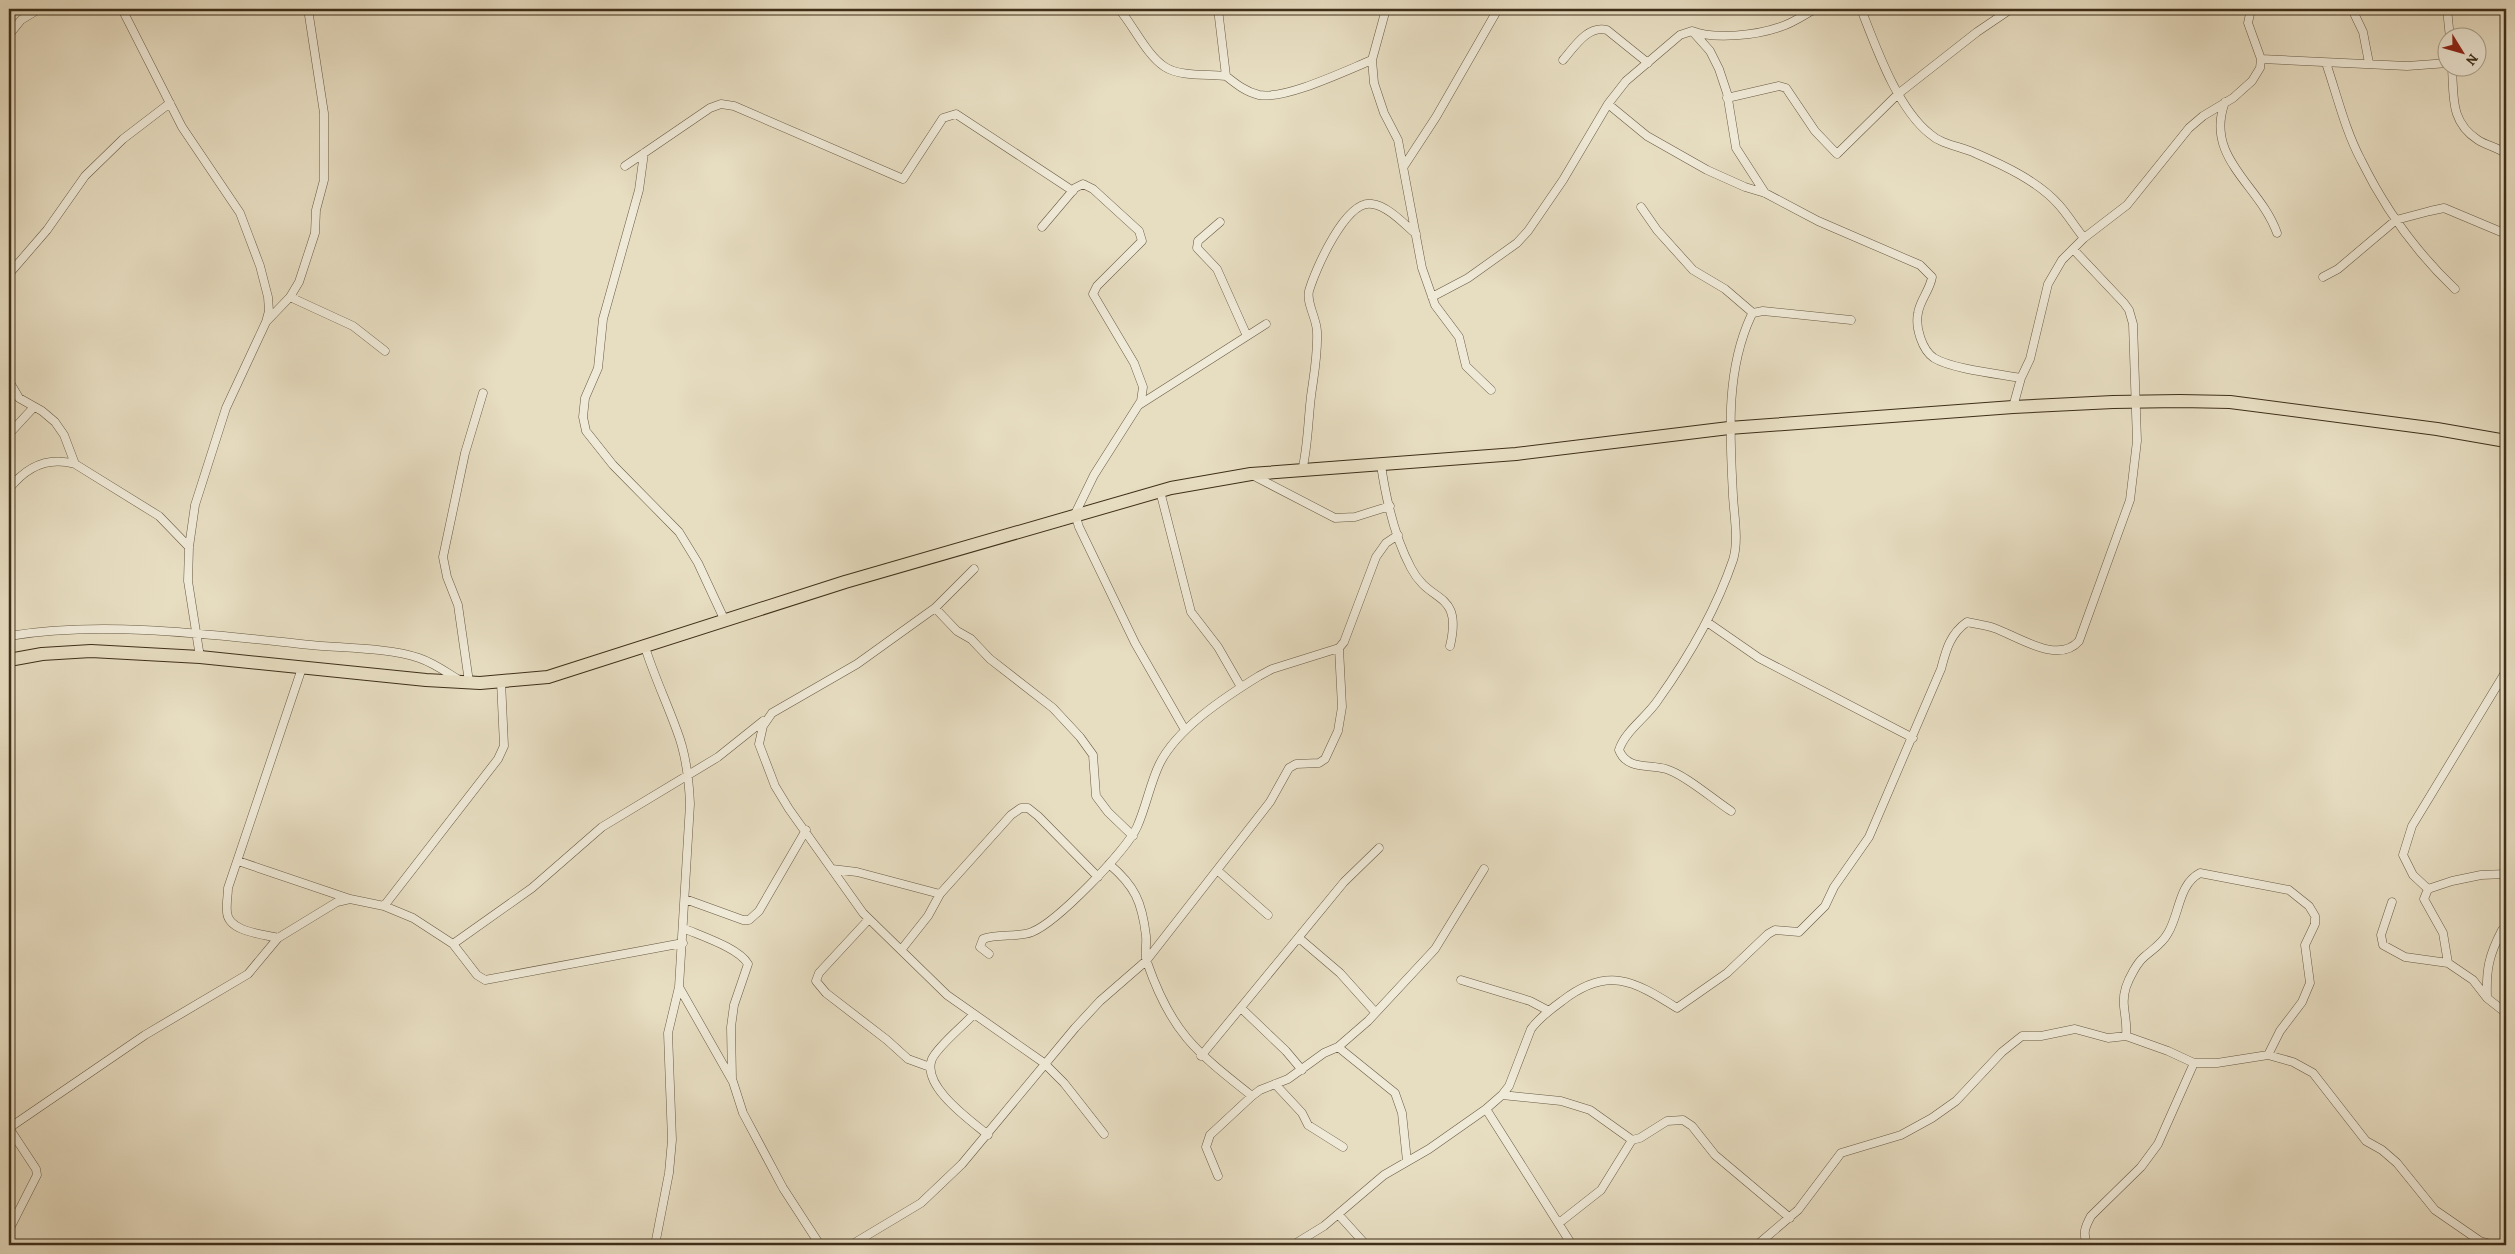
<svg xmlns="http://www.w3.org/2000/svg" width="2515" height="1254" font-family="Alegreya,serif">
<rect width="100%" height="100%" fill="#e7ddc1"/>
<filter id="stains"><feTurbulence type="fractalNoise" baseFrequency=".004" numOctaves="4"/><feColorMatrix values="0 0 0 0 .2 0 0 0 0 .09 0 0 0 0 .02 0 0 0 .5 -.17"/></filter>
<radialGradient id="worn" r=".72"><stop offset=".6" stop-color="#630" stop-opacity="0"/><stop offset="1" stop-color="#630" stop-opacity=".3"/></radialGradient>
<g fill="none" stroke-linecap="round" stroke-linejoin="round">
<!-- minor casing -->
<g stroke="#685a43" stroke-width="9">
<path id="minor" d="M122,9l60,118 58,86 20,53 8,31 1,14 -3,11 -40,86 -31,97 -6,42 -1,34 12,76
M1119,9c14,16 28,47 46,58 16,10 42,7 61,9
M1218,9l8,67c10,8 20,16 33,19 26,5 88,-25 113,-35
M1386,9l-14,51 2,23 10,30 14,27 24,128 13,37 24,32 7,29 25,24
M1861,9c15,38 36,99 69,125 12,11 30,12 45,19 28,12 63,28 84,52 9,10 16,22 25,33
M2352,9l11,23 6,31
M2447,9l3,29
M1694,33l16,18 9,18 8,24 9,55 29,45
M9,35l12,-15 18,-11
M2261,59l146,7 41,-3
M1563,60c12,-14 25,-35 44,-30l41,33
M2326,63c11,32 19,67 35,97 23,47 56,93 94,129
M2452,68c2,29 -2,54 26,72 9,6 20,7 28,14
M1727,98l52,-12 7,2 29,43 22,23 61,-60 79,-62 34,-23
M2225,102c-21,56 35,83 52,131
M1608,104l39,32 60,34 38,17 20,6 53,28 102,44 12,12c-2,13 -12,23 -14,36 -3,14 4,37 16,45 18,11 65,16 87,20
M644,153l-5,37 -36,129 -5,49 -13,30 -2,19 3,14 27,34 66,67 19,31 27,58
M625,166l85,-58 11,-4 13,2 169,73 40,-61 13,-4 117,77
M1404,166l32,-49 62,-108
M1641,207l16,23 36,40 32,19 28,24
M1220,222l-22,19 -1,7 20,21 30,67
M1042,227l33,-39 8,-4 10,5 46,42 3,10 -45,45 -4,8 41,69 9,24 -2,14 -47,74 -19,39 4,13 56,116 50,87
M9,274l38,-44 38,-54 38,-37 47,-36
M2323,277l15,-8 58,-49 34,-9 14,-3 62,26
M290,297l63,29 32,25
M1432,297l36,-19 49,-35 11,-12 35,-51 45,-76 18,-23 54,-46 12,-4c23,9 65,4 88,-4 13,-4 24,-12 35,-18
M266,322l24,-25 9,-15 16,-49 1,-23 8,-30v-67l-16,-104
M9,381l10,17 23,13 13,11 9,13 11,29 84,52 30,31
M1139,405l127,-81
M2013,407l8,-29 9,-19 18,-75 14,-24 22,-22 43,-33 62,-77 14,-12 30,-18 19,-17 8,-13 1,-9 -13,-36 3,-14
M9,434l25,-27
M1381,465c5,34 14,73 30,103 19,37 52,22 39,78
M1302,471c6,-25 6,-50 9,-75 3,-22 7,-42 6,-64 0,-13 -11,-29 -8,-41 6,-21 37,-92 63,-87 16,2 32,20 44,30
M1252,475l83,43 20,-1 35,-11
M9,489c17,-22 38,-33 66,-25
M1160,491l31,121 27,35 23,40
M974,569l-39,39 -78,56 -85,49 -9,13 -4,18 16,42 14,23 74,104 84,82 97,68 20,20 40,51
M935,608l22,23 14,8 19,20 63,49 27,29 13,18 3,41 12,16 25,24
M1707,622l52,36 154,80
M9,636c95,-16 206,-1 302,9 31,3 80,3 108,13 15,5 27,14 40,22
M645,647c9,29 22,56 32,84 9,23 12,49 13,73l-11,183 -11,46 4,107 -3,33 -14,72
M469,682l-11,-77 -11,-28 -4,-20 22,-104 18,-60
M1731,811c-17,-11 -47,-37 -65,-42 -18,-5 -39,1 -47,-19 6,-19 28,-33 39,-50 30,-42 58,-90 75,-140 6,-19 1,-45 0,-64 -3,-60 -8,-124 18,-180l2,-3 10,-2 88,9
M238,861l112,38
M1109,864c26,22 33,38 37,72 1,8 -2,18 1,26 24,70 48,89 105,134
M832,869l25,3 83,22
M1217,870l51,45
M2506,874l-25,1 -29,6 -24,8 -4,10 19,34 5,30 25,17 14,18 19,15
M2428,889l-15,-14 -10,-20 9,-29 94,-155
M685,899l58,21h6l10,-9 47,-81
M2392,902l-11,33 2,10 22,12 43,6
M384,906l114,-147 6,-13 -3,-65
M869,919l-50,54 -3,8 10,12 61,47 21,19 22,8
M683,928c18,8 56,20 65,36l-14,41 -3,22 1,52
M278,938c-15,-4 -50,-6 -51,-26 -1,-8 1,-17 1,-24l74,-220
M1299,938l41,35 35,39
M453,944l79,-56 70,-61 116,-70 45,-36
M901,950l27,-34 12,-22 71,-79 10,-7h7l10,8 60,61
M989,954l-9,-7 3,-8c15,-6 34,-1 49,-7 25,-10 94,-81 105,-105 9,-20 13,-43 22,-62 17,-36 66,-68 100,-89l13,-7 67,-21 5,-6 32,-85 10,-14 12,-8
M1461,980l69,21 19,10
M679,987l54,95 10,31 40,75 37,57
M2487,997c-1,-28 2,-42 15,-67
M1241,1008l45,43 16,19
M974,1014c-11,12 -36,32 -42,45 -11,27 38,61 56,76
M2126,1036c2,-20 -6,-30 0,-49 3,-9 11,-24 18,-30 9,-8 18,-13 24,-24 12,-20 10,-48 32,-60l89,17 20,16 6,10v8l-10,21 5,38 -8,19 -22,29 -12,24
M1338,1047l30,-26 67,-72 49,-80
M1201,1056l143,-174 35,-34
M1275,1084l27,29 6,12 35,22
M1502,1095l7,-9 22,-57c8,-11 20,-20 31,-28 45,-35 71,-21 115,7l50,-35 41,-39 7,-4 24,2 26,-26 9,-19 35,-50 72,-168c5,-19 9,-35 26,-47 9,2 18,3 27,6 23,8 64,37 85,13l51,-141 7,-59 -4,-117 -4,-14 -5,-7 -51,-54
M1486,1109l86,136
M9,1128l136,-93 103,-61 30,-36 59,-36 13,-3 34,7 29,12 40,26 24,31 8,5 198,-37
M9,1128l27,41 1,6 -28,55
M1218,1176l-12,-29 4,-12 42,-39 8,-6 28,-11 36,-26 14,-6 57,46 7,20 5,48
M1338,1214l28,31
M1559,1223l42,-33 31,-50
M851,1245l70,-42 41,-39 113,-136 25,-27 46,-40 124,-159 19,-34 7,-4 23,-1 6,-4 13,-28 4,-24 -3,-59
M1293,1245l31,-19 60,-51 45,-26 57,-40 16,-14 59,6 29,9 42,30 8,-2 27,-17 16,-1 9,6 23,29 75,63
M1757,1245l41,-35 43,-57 60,-18 31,-17 24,-17 46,-49 20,-16h19l34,-7 33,9 18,-2 42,15 26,12h23l51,-8 25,7 20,11 53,68 16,9 15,13 38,47 45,31 14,4
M2088,1245c-6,-11 -3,-18 3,-29l50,-49 17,-23 36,-81
M2498,1245l8,-5"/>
</g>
<!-- primary casing -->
<g stroke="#3e2f19" stroke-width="14">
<path id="primary" d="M9,660l33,-6 49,-3 109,6 226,23 54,3 68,-6 297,-95 326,-94 80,-14 265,-20 213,-26 284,-21 100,-5 67,-1 50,1 207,27 69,12"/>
</g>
<!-- minor -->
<use href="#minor" stroke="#efe9d7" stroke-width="8"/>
<!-- primary -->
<use href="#primary" stroke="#e7ddc1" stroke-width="12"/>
</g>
<!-- margin -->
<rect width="2515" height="1254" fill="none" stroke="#e7ddc1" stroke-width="30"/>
<rect x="10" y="10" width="2495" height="1234" fill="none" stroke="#3e2f19" stroke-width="2.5"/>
<rect x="15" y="15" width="2485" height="1224" fill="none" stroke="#3e2f19"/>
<!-- north arrow -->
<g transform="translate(2462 52) rotate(127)"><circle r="24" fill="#efe9d7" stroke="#a89f8b"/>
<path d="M0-4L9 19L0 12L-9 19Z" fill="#8f2418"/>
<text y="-8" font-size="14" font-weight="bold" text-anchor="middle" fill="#3e2f19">N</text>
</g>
<rect width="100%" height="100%" filter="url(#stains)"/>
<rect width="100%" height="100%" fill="url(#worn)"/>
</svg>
